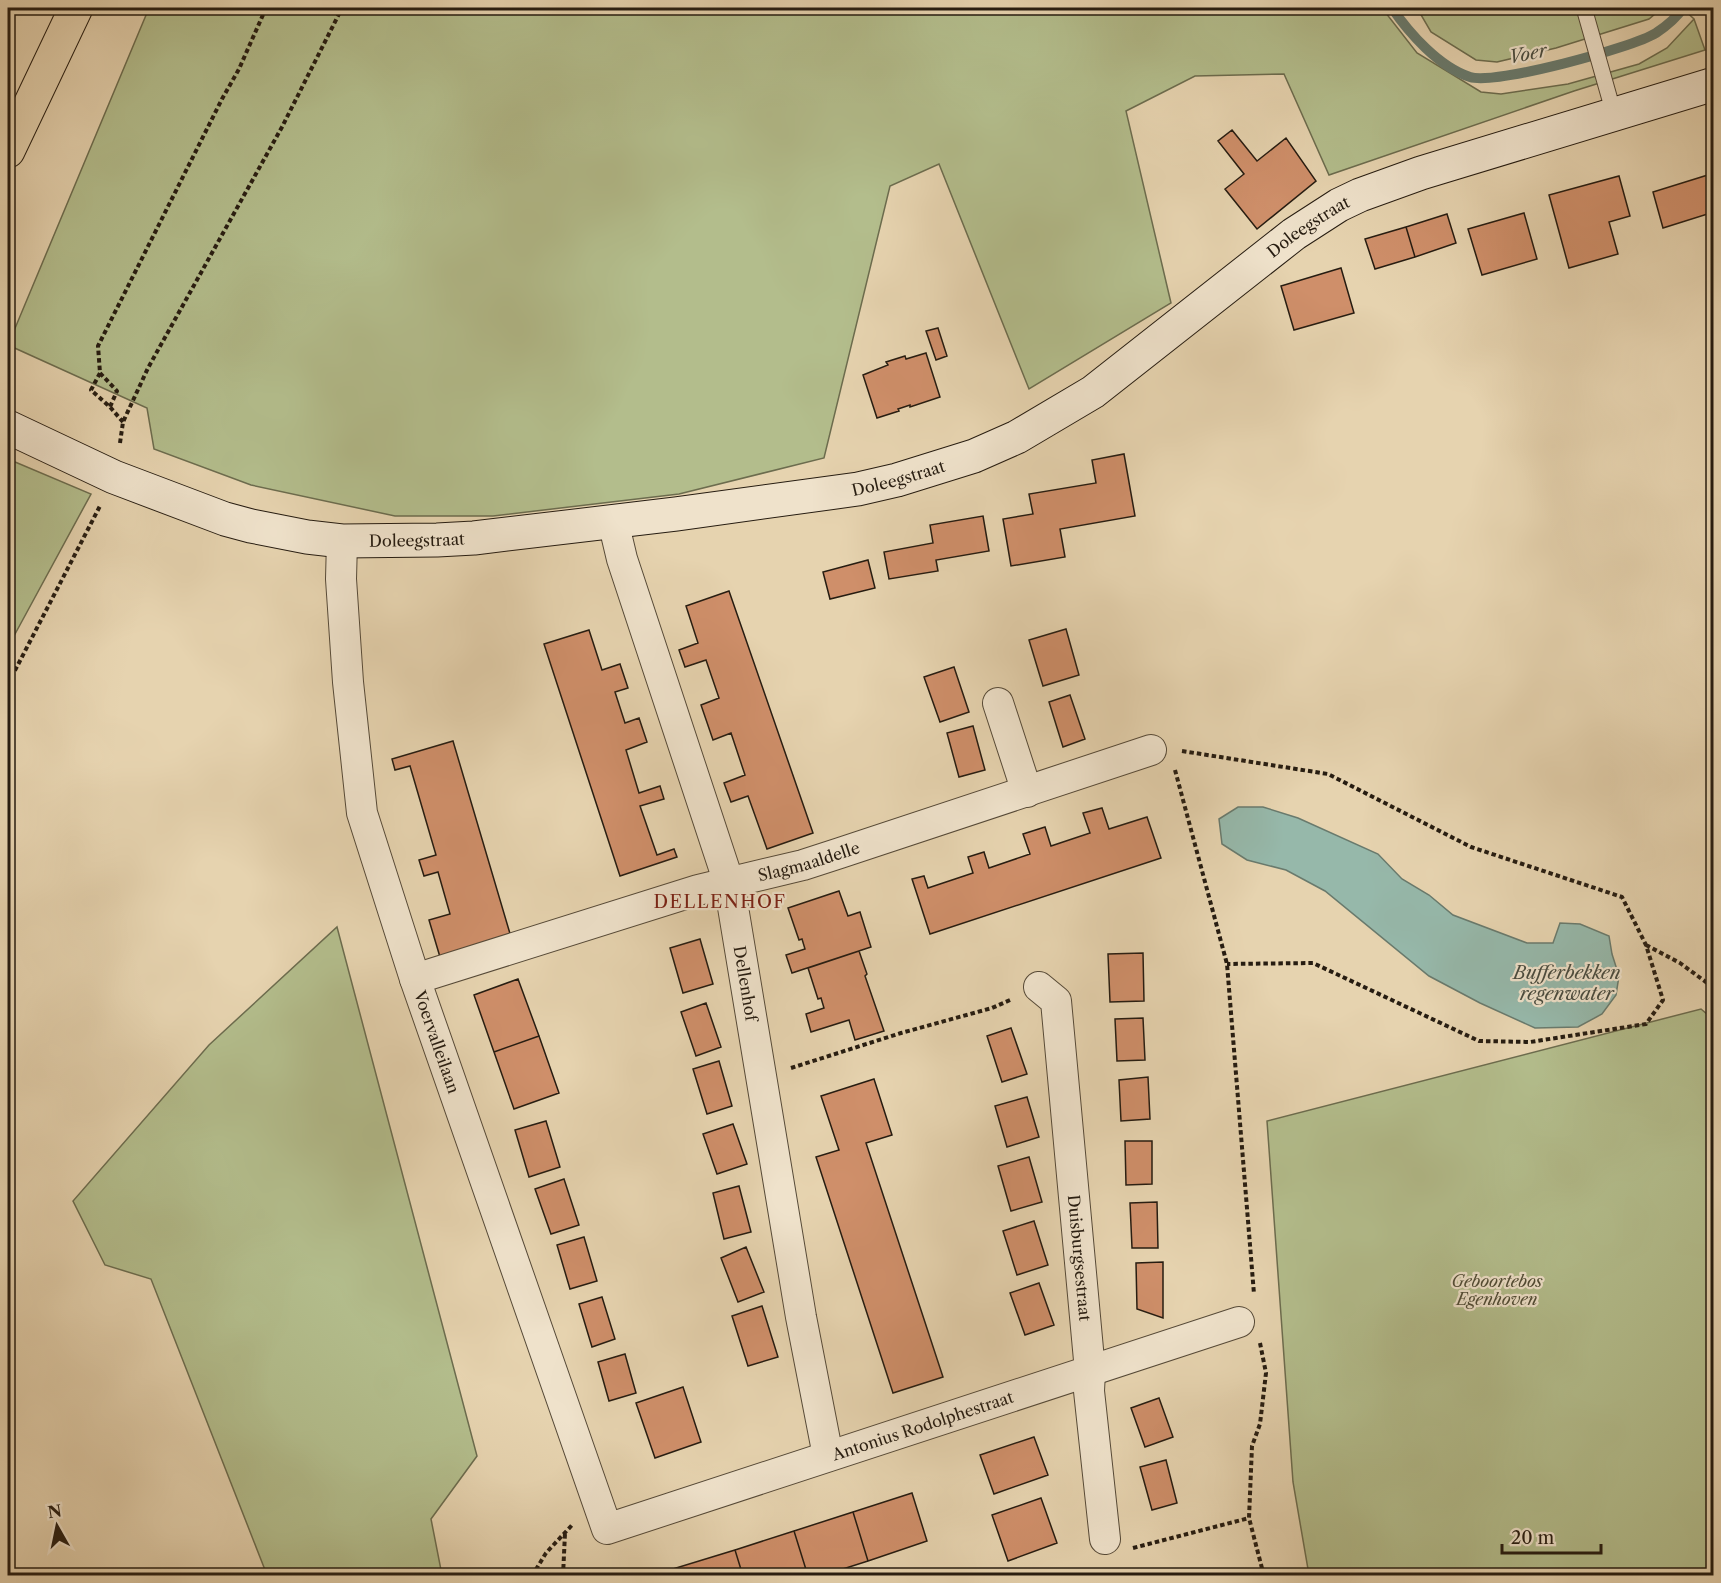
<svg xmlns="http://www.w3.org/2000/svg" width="1721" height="1583" font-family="'Libre Caslon Text',serif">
<rect width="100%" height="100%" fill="#e6d3af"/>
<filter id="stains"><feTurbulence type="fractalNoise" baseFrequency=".00333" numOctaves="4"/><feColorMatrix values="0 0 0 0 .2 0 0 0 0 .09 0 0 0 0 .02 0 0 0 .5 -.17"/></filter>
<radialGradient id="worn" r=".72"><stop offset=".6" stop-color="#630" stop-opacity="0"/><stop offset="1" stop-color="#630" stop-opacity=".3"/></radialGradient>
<!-- green -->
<path fill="#b3bd8c" stroke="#6c6c4e" stroke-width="1.5" d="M149,8h1233l35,45 64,39 20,2 67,-10 71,-20 28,-16 27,-29 -12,-11 12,11 11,31 -131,41 -245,84 -45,-101 -89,2 -69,35 45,192 -142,86 -90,-225 -49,22 -66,272 -145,36 -186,22h-98l-144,-31 -97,-36 -7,-41 -139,-63z
M1417,8h245l-13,11 -93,29 -59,14 -21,-2 -45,-28z
M8,459l83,35 -83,153z
M337,927l140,529 -46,63 11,56h-175l-116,-296 -46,-14 -32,-64 136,-156z
M1701,1009l13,11 -1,555h-404l-16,-93 -26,-361z"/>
<!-- water -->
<path fill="#96b8aa" stroke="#697a6d" stroke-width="1.5" d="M1238,807h25l35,11 80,36 24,25 27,16 24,20 74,28h26l7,-20 20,1 29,12 3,18 7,22 -3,19 -14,19 -24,13 -43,1 -55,-25 -51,-27 -104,-85 -39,-21 -39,-10 -25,-16 -3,-25z"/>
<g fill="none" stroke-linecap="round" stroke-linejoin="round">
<!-- stream -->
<path stroke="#697a6d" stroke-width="10" d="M1392,8c17,25 47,59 78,69 25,8 162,-29 186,-44 9,-6 21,-16 27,-25"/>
</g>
<!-- building -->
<path fill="#cf8f6a" stroke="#261c11" stroke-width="1.5" d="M1232,130l25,31 29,-23 30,43 -59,48 -32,-40 19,-15 -26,-33z
M1711,174l3,9v29l-51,16 -10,-36z
M1619,176l11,40 -21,6 9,32 -49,14 -20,-73z
M1524,213l13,46 -55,16 -14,-46z
M1447,214l9,29 -41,14 -9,-30z
M1406,227l9,30 -40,12 -10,-30z
M1341,268l13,45 -60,17 -13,-44z
M938,328l9,28 -11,4 -10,-29z
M926,353l14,44 -30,10v-2l-12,4 1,2 -22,7 -14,-43 25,-10 -2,-3 19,-6 1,3z
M1124,454l11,62 -75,13 5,28 -54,9 -8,-47 30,-5 -4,-20 67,-11 -4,-23z
M983,516l6,35 -53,9 2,11 -49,8 -5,-27 49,-9 -3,-18z
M868,560l7,28 -45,11 -7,-27z
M729,591l84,242 -46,16 -19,-53 -17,6 -7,-19 21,-8 -14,-42 -18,7 -12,-35 18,-7 -13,-38 -21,7 -6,-17 19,-7 -12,-37z
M1066,629l13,46 -36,11 -14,-46z
M589,630l13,40 18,-6 8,24 -13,4 10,31 14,-5 8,24 -21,8 13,43 21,-7 4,13 -24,7 17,49 17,-6 3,8 -57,19 -76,-232z
M954,667l15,45 -29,10 -16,-45z
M1070,695l15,44 -22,8 -14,-45z
M973,726l12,44 -26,7 -12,-44z
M453,741l58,196 -71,20 -11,-37 21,-6 -12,-42 -14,4 -5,-16 17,-5 -26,-89 -15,4 -3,-11z
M1102,808l7,21 38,-12 14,41 -231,76 -18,-55 12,-3 4,12 45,-15 -5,-16 16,-5 5,16 41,-14 -7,-20 22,-7 6,19 39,-13 -7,-20z
M839,891l9,25 12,-4 11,35 -79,26 -6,-18 19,-6 -3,-10 -3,1 -11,-32z
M700,939l13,45 -30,9 -13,-45z
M859,951l8,23 -2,2 19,55 -29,9 -6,-20 -38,12 -5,-18 18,-6 -3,-10 -3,1 -10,-31z
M1143,953l1,48 -34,1 -2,-48z
M518,979l21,57 -45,16 -20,-57z
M706,1003l15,44 -25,9 -15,-44z
M1143,1018l2,42 -28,1 -2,-42z
M1011,1028l16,46 -25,8 -15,-46z
M539,1036l20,57 -45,16 -20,-57z
M719,1061l13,45 -25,8 -14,-45z
M1148,1077l2,42 -29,2 -2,-41z
M874,1079l18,56 -26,8 77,234 -50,16 -77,-236 23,-7 -18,-54z
M1027,1097l12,40 -32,10 -12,-41z
M546,1121l14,46 -31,10 -14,-47z
M733,1124l14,40 -30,10 -14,-40z
M1125,1141h27v43l-26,1z
M1029,1157l13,45 -31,9 -13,-45z
M564,1179l15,46 -28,9 -16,-45z
M739,1186l12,46 -27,7 -11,-46z
M1157,1202l1,46h-26l-2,-45z
M1034,1221l14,44 -31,10 -14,-44z
M584,1237l13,44 -27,8 -13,-44z
M746,1247l18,45 -26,10 -17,-44z
M1163,1262v56l-26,-9 -1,-46z
M1039,1283l15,42 -29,10 -15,-42z
M602,1297l13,42 -23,8 -13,-43z
M762,1306l16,51 -30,9 -16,-50z
M625,1354l11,39 -27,8 -11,-39z
M683,1387l18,55 -46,16 -19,-55z
M1159,1398l14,39 -28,10 -14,-39z
M1034,1437l14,38 -54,19 -14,-39z
M1166,1460l11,43 -25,7 -12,-43z
M912,1493l15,48 -59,20 -15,-49z
M1041,1498l16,45 -49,18 -16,-46z
M853,1512l15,49 -47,15h-13l-14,-45z
M794,1531l14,45h-65l-8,-26z
M735,1550l8,26h-65l-2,-8z
M676,1568l2,8h-25z"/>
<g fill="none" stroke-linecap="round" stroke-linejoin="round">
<!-- lane casing -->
<g stroke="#564a38" stroke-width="17">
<path id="lane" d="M1584,8l30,106"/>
</g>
<!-- street casing -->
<g stroke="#564a38" stroke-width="32">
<g id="street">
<path id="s1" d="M613,521l9,38 107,324 72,434 27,139"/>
<path id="s2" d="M342,541l-1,38 7,103 14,131 53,166 192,550 632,-207"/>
<path d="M998,703l29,89"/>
<path id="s3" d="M415,979l283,-89 105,-25 37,-12 311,-103"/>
<path id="s4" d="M1039,987l17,14 34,370 -1,20 16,148"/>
</g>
</g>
<!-- secondary casing -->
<g stroke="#261c11" stroke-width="35">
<g id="secondary">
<path id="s5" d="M8,427l106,50 111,42 26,7 56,11 35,4 95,-1 37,-2 202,-24 182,-25 39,-9 77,-24 43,-19 76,-45 201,-158 45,-29 21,-10 61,-22 293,-89"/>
</g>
</g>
<!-- highway casing -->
<g stroke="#261c11" stroke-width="35">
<path id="highway" d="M8,151l68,-143"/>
</g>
<!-- path -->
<path stroke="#261c11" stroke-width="4" stroke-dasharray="4.5 3" stroke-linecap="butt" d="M100,373l17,18 -7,16
M123,422l-13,-15 -19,-17 9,-17 -2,-27 124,-247 17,-30 27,-61
M120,443l3,-21 25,-54 134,-241 60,-119
M8,684l92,-178
M1182,751l146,23 143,73 151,50 24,48 17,55 -17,24 -116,18 -51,-1 -166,-78 -86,1
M1175,770l52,194 27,330
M1646,945l34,18 34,25
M791,1068l110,-35 91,-25 18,-8
M1260,1343l6,30 -6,51 -8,22 -3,72 15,58
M1133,1548l116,-30
M532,1576l14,-23 27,-29
M563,1576l2,-43"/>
<!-- lane -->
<use href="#lane" stroke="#efe2cb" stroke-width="15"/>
<!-- street -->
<use href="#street" stroke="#efe2cb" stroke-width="30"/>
<!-- secondary -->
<use href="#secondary" stroke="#efe2cb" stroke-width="33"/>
<!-- highway -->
<use href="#highway" stroke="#e6d3af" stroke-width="33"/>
</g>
<g text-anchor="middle" stroke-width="4.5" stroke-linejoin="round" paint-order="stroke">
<!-- street labels -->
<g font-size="16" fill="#261c11" stroke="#efe2cb">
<text dy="6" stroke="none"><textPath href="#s5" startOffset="1402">Doleegstraat</textPath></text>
<text dy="6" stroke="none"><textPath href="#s5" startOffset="916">Doleegstraat</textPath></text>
<text dy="6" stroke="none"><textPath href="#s5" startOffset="430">Doleegstraat</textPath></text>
<text dy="6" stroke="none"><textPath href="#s3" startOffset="411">Slagmaaldelle</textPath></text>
<text dy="6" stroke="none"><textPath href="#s1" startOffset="482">Dellenhof</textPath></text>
<text dy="6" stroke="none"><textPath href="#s2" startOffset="514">Voervalleilaan</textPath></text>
<text dy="6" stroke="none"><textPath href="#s4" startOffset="280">Duisburgsestraat</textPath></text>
<text dy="6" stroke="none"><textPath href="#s2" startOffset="1362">Antonius Rodolphestraat</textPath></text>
</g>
<!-- park labels -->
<g font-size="16" font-style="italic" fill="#504c36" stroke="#efe2cb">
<text x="1497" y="1287">Geboortebos<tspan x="1497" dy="18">Egenhoven</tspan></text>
</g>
<!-- water labels -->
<g font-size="18" font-style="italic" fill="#484b3f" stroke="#efe2cb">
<text transform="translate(1528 54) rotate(-11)" y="6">Voer</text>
<text x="1567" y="979">Bufferbekken<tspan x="1567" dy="21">regenwater</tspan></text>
</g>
<!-- neighbourhood labels -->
<g font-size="18" letter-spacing="1.5" fill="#7a1f14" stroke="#efe2cb">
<text x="720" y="908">DELLENHOF</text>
</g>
</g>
<!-- margin -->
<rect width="1721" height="1583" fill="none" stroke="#e6d3af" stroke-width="30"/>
<rect x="9" y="9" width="1703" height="1565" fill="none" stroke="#261c11" stroke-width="3"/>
<rect x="15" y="15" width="1691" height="1553" fill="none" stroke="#261c11" stroke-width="1.5"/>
<!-- north arrow -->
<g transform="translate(57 1526) rotate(351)" stroke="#efe2cb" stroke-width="4.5" paint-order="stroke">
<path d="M0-4.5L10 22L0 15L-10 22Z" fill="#261c11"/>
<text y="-9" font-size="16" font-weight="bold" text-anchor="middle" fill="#261c11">N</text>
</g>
<!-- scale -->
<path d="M1502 1544v9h99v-9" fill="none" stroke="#261c11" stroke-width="3"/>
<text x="1511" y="1544" font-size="18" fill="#261c11" stroke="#efe2cb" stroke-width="4.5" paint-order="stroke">20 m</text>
<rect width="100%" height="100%" filter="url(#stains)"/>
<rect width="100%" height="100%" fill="url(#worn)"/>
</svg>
